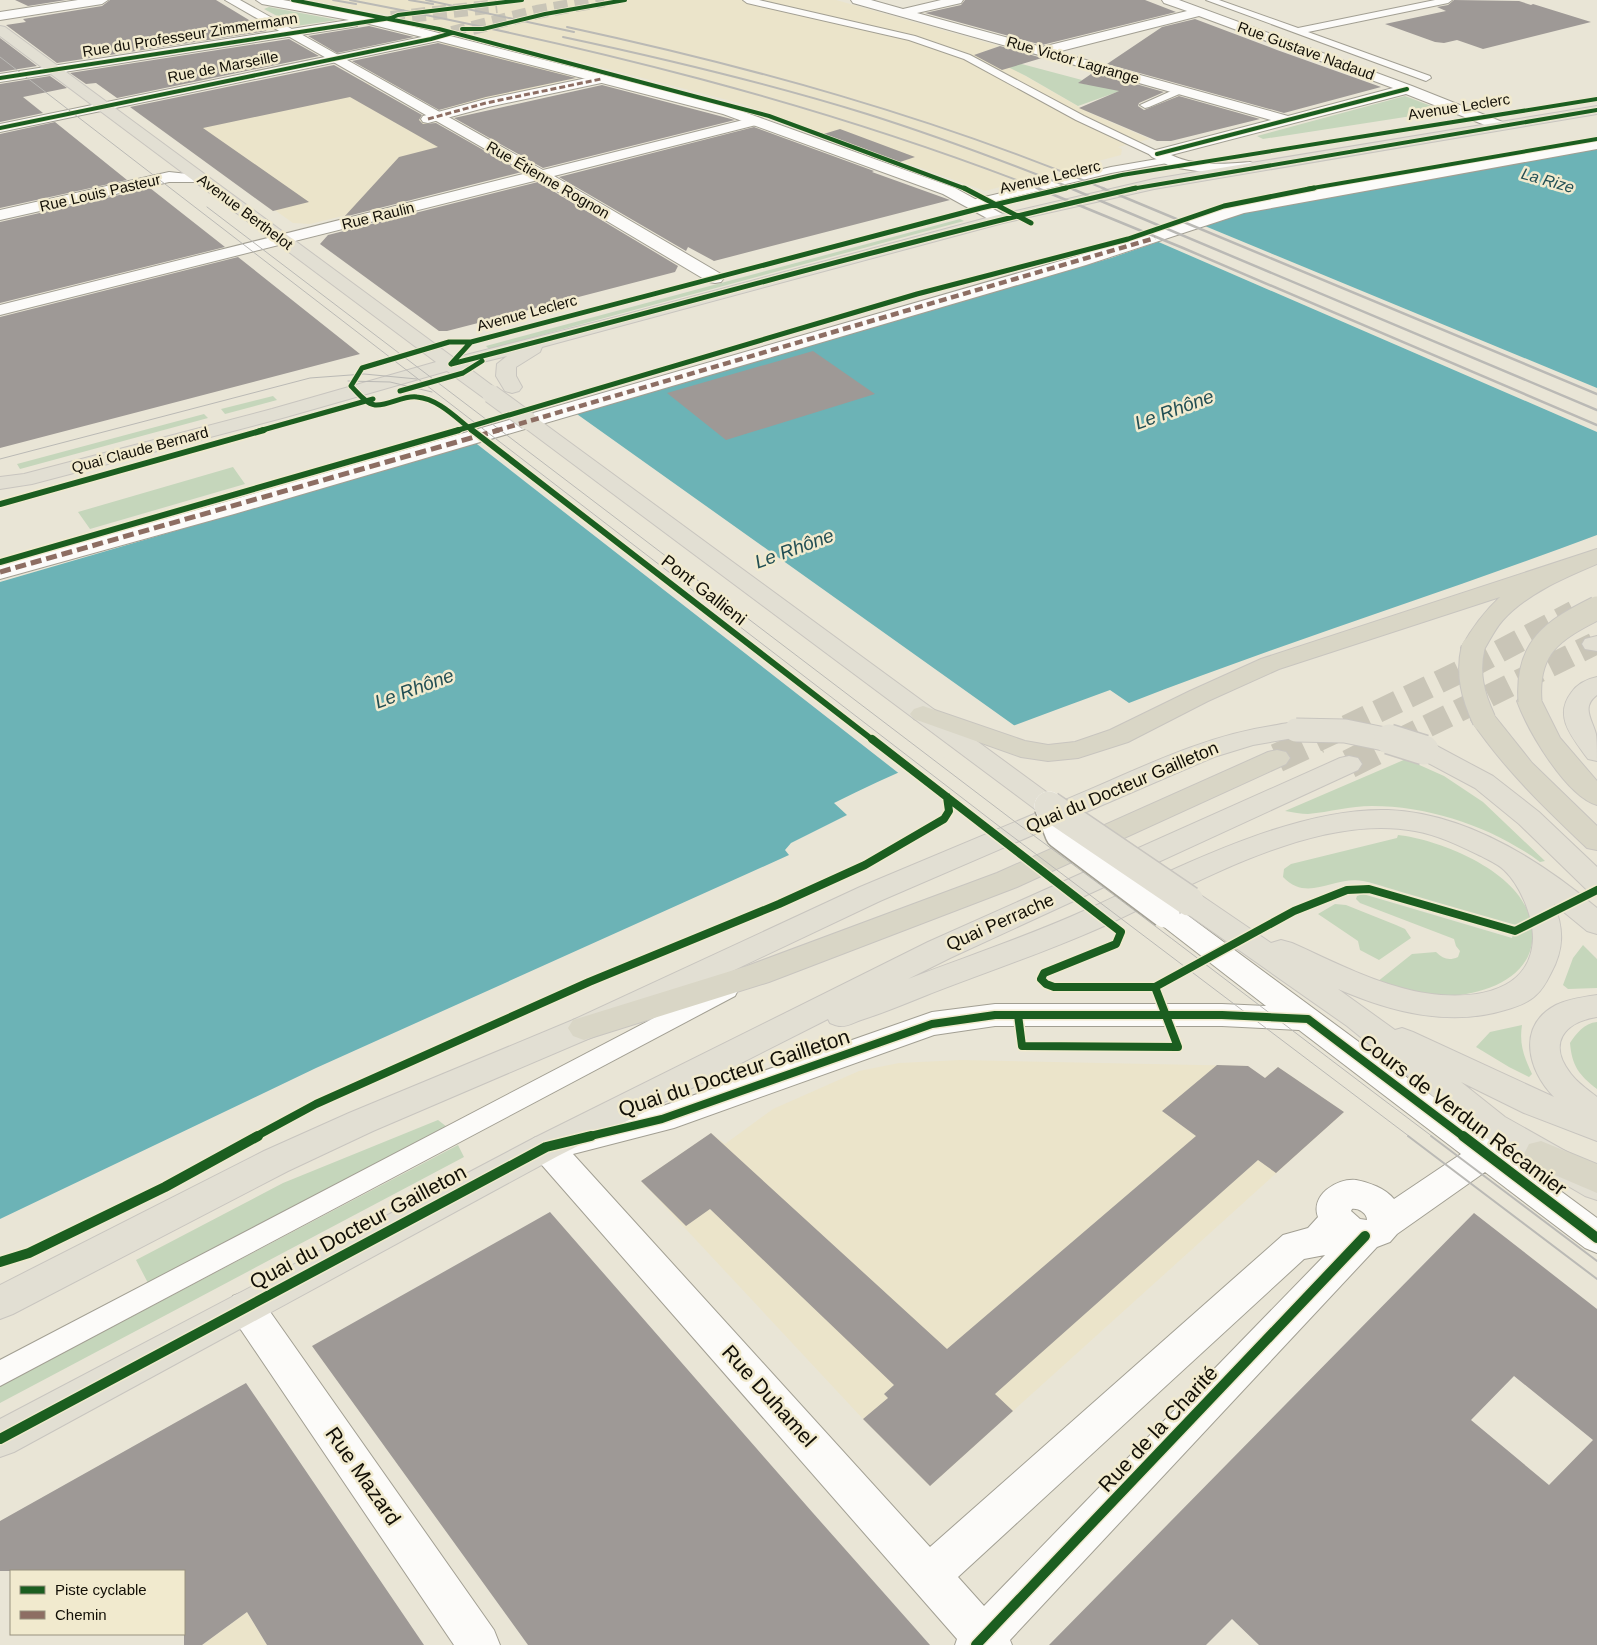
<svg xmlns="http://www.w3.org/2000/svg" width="1597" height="1645" font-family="Arial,sans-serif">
<rect width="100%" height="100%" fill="#e9e5d6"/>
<!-- built -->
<path fill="#ebe4ca" d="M309,0h527l163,46 -16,6 107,61 60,26 -32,8 4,2 -1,6 -136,36 -246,-88 -263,-68 -97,-22z
M444,43l134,35 -136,31 -49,-28 -27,5 148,88 -204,50 -17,-1 -143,-102 238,-42 -32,-18z
M961,1060l287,6 16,12 14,-11 66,45 -414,374 -67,-67 -222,-238 70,-48 14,11 48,-35 86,-38 40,-8z
M247,1612l20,33h-65z"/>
<!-- green -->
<path fill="#c5d6bb" d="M269,7l69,13 -42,6 -32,-17z
M980,53l102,27 -3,3 11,2 3,-1 27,7 -42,15 -52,-30z
M1405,96l29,11 -3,6 -168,26 -6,-3z
M960,219l4,2 -475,128 -3,-3z
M273,396l4,4 -52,14 -4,-5z
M204,414l4,4 -188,51 -3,-5z
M233,467l12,17 -155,45 -12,-17z
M1406,759l38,17 39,26 62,59 -5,1c-46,-34 -109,-56 -168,-56 -22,0 -42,6 -64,8 -7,0 -15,-2 -23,-3z
M1398,835c43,5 120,36 132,83 17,63 -58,83 -105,77 -16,-2 -32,-9 -48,-13l35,-28 24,-2c7,7 13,9 22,5l2,-6 -4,-5 -2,-7 -94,-36 -4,-4 1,-3 6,-2 149,44 4,-13c-35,-10 -70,-20 -104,-30 -16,-4 -33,-11 -49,-14 -30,-5 -55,22 -80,-4l1,-8 7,-5 106,-26z
M1335,904l11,1 50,20 9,4 6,9 -32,22 -19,-10 -2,-9 -40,-27z
M1583,945l14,14v29l-29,1 -5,-4 10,-27z
M1597,1022v67c-18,-14 -25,-23 -27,-46 6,-9 14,-20 27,-21z
M1522,1025c-3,19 2,32 10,49l-3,3 -20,-10 -33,-20 14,-15z
M438,1120l9,7 -299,156 -12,-23 147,-77z
M458,1145l6,12 -464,246v-17z"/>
<!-- water -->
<path fill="#6cb3b6" d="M1597,147v388c-155,58 -314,108 -468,168l-19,-13c-93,34 -187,68 -276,113l13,12 -56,28 -6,7 4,5 -473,213 -316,151v-637l1111,-324 134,-46z"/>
<!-- pier -->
<path fill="#e9e5d6" d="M1200,224l397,164v44l-443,-192z
M574,412l441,314h5l-119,49 -428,-334z"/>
<!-- building -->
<path fill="#9e9996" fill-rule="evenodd" d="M15,0h51l-38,6z
M110,0h106l51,31 -210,32 -51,-38 20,-3 -3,-3 79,-13z
M965,0h180l31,12 -134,33 -117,-32 36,-8z
M1454,0l65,1 12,4 2,-1 58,18 -108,27 -26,-9 -13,3 -9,-1 -50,-18 61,-13 -9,-4 11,-2z
M1195,19l82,31 104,37 -97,26 -177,-49 55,-37z
M369,26l45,11 -77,16 -29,-17z
M0,38l37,28 -37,6z
M289,39l30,17 -202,42 -21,-15 -10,1 -16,-11z
M438,43l138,35 -90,19 -47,13 -87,-49z
M1000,46l42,12 -40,12 -28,-15z
M334,65l88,50 -3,5 4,4 13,-1 86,49 -178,45 55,-60 39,-10 -88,-50 -147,31 106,74 -36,9 -143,-104z
M1094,72l70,20 -25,11 -1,3 6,4 35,-14 81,23 -89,22h-14l-78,-33 40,-17 -41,-8z
M50,76l17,12 -44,9 20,16 -43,9v-38z
M602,85l133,35 -192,48 -89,-50z
M55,122l72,58 -127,28v-74z
M754,127l120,44 -2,1 78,28 -236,61 -26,-14 -2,4 -127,-74z
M840,129l75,28 -21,7 -77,-28z
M538,182l140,84 -3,6 -228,59h-8l-119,-87 8,-9z
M150,188l75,59 -225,56v-81z
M238,257l122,97 -360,94v-131z
M813,351l62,43 -149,46 -59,-47z
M1217,1065l31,1 17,12 13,-11 66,45 -68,61 -18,-13 -263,234 18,17 -83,75 -67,-67 25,-21 -4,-4 10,-9 -184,-176 -24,17 -45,-45 70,-48 236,216 249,-213 -34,-25z
M550,1212l263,301 117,132h-402l-216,-299z
M1474,1213l123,96v336h-338l-27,-26 -26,26h-157zM1514,1376l79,64 -44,45 -78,-65z
M246,1383l49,72 129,190h-157l-20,-33 -45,33h-18v-74h-184v-50z"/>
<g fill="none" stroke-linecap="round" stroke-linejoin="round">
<!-- tertiary-tunnel -->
<path stroke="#c9c5b7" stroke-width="14" stroke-dasharray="14 7" stroke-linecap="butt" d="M391,18l106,-12
M452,33l85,-21 67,-12"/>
<!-- primary-tunnel-far1 -->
<path stroke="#c9c5b7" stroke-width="23" stroke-dasharray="23 11" stroke-linecap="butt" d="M1397,741l197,-97"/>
<!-- primary-tunnel -->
<path stroke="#c9c5b7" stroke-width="29" stroke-dasharray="29 15" stroke-linecap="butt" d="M1349,764l50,-25"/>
<!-- trunk-tunnel-far1 -->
<path stroke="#c9c5b7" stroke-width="23" stroke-dasharray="23 11" stroke-linecap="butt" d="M1316,741l148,-71 110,-58"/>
<!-- trunk-tunnel -->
<path stroke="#c9c5b7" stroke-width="29" stroke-dasharray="29 15" stroke-linecap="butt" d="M1277,758l41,-19"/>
<!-- service casing -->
<g stroke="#a29f93" stroke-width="2">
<path id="service" d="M743,0h16l156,36 55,19 114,61 79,38 -6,3 -4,-1 -77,-36 -112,-61 -55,-19 -162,-37z
M1206,0h13l79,28 137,-28h17l-4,3 -140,29 122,44 1,2 -5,3z
M1180,87l4,1v4l-35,15 -4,1 -5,-3z
M1169,157l4,1 2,2 -2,2 -62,11 -139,34 -6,-4 2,-2 143,-34z
M727,982l8,2 3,6 -3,6 -735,390v-26l719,-376z"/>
</g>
<!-- pedestrian casing -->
<g stroke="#a29f93" stroke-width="2">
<path id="pedestrian" d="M601,75l7,4 -2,3 -118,25 -60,16 -5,-1 -2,-3 2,-3 63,-17z
M1597,139v10l-353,64 -158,52 -852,249 -234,65v-14l218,-61 856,-247 160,-51 64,-14z"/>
</g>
<!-- minor casing -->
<g stroke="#a29f93" stroke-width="2">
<path id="minor" d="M78,0h30l-6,4 -102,16v-8z
M225,0h15l303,170 212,-53 5,1 2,3 -2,3 -206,52 167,98 3,4 -3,4 -6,1 -6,-1 -171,-102 -538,135v-10l527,-132z
M851,0h20l32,9 38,-9h22l-2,3 -44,10 125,34 145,-36 -23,-8 -2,-3h17l233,86 93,37 2,3 -2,3h-10l-89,-35 -235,61c24,12 53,9 79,7l5,2 3,3 -3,3 -39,4 -44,-7 -20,-10 -3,-3 3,-3 119,-31 -418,-117zM1199,16l194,72 -105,28 -231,-64z
M169,172l37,4 2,3 -2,3h-37l-169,38v-10z
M1165,903l10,3 422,312v35l-12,-5 -100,-76 -88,62 -7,8 -13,5 -367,393 2,5h-57l2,-6 -423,-483 -5,-9 5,-9 126,-31 272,-95 63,-8h227l44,2 -111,-86 -5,-7 5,-7zM995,1026h227l77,4 162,124 -67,45c-8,-10 -25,-17 -38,-19 -20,-2 -46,16 -38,37l-10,11 -25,7 -353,312 -357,-393 101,-26 260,-93zM1352,1209c6,-1 15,4 15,11l-7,-1 -9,-8zM1325,1255l-341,351 -26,-29 346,-318z
M246,1291l13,5 235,334 6,15h-46l-221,-327 -5,-11 5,-11z"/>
</g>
<!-- tertiary casing -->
<g stroke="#a29f93" stroke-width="2">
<path id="tertiary" d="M256,0h27l89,16 361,92 222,80 51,28 2,3 -2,3h-12l-51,-28 -220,-80 -285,-73 -438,91v-8l422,-87 -65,-16 1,2 -1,3 -5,1 -352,55v-8l349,-54 -87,-16z"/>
</g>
<!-- primary casing -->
<g stroke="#c8c5bf" stroke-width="2">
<path id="primary" d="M0,26l5,1 449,331 166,-42 374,-100 160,-37 443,-73v8l-443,75 -151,34 -461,124 -2,5 -24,15v9l6,11 -3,4 -7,2 -7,-2 -9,-15 1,-12 10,-8 -41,10 32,24 3,4 -3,4 -7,2 -7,-2 -37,-27 -161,46 -254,67 -32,5v-12l24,-3 248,-65 164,-47 -436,-326z
M528,415l7,2 525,385c69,-28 138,-65 211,-76 12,-2 23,-5 34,-2l4,6 -4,6 -52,9 -39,12 -334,144 -285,135 -222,95 -85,40 -275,143 -13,5v-34l264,-134 85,-38 224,-93 287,-133 179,-75 -518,-387 -3,-4 3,-4z
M1597,636v15l-12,-2 -3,-5 3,-5z
M1597,677v18c-16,12 -5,24 -1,39 1,7 1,19 1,27l-9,-2c-15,-21 -35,-42 -17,-66 6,-9 16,-14 26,-16z
M1424,742l9,2 60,32 46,36 58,55v26l-10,-3 -68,-66 -44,-36 -60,-32 -4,-6 4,-6z
M1349,756l9,2 4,6 -4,6 -408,188 -42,21c60,-23 121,-43 180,-70 86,-39 204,-102 300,-99 77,3 152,50 209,98v26l-10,-3 -33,-27c10,25 10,45 -3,69 -4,8 -8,16 -15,22 -8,8 -20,12 -31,15 -56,17 -114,2 -167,-21l57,41 7,-2 11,4 141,65c-26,-26 -38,-71 2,-92 12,-6 27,-8 41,-10v22c-33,5 -50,27 -26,57 7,9 17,16 26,23v44l-73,-28 -63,-31 44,35 92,52v31l-12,-4 -104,-61 -134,-109 -168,-118 -4,-7 4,-7 10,-3 10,3 72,49 10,-3 11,3c36,16 72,35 110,45 45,13 129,16 131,-50 0,-22 -13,-53 -29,-68 -6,-6 -16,-10 -23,-14 -21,-10 -43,-21 -66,-25 -101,-19 -222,55 -311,95 -58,26 -118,46 -177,69 -22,9 -44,18 -66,25 -6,2 -14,7 -21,6 -3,0 -7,-2 -10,-3l-2,-4 -270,137 -544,296 -14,5v-38l534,-281 394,-196 412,-184z"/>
</g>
<!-- trunk casing -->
<g stroke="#c8c5bf" stroke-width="2">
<path id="trunk" d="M1597,549v15c-33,14 -69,29 -94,56 -9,10 -14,22 -21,33l-9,2 -9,-2 -3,-5c11,-20 23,-36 39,-51l-221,72 -71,32 -80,41 -50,16 -30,3 -27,-4 -107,-38 -4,-5 4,-5 9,-3 102,35 23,4 27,-3 35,-12 80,-39 71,-32z
M1530,693l9,3 21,42 37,43v24c-31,-9 -69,-74 -80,-104l4,-5z
M1484,712l9,2 39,49 65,63v24l-10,-2c-42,-40 -83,-79 -116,-128l4,-6z
M1277,750l9,2 4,6 -4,6 -269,123 -248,95 -185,58 -11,-4 -5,-8 5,-8 174,-54 250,-93 271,-121z
M1541,1141l56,23v29l-68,-29 -5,-10 5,-10z"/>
</g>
<!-- service -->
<use href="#service" fill="#fcfbf9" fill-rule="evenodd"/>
<!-- pedestrian -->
<use href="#pedestrian" fill="#fcfbf9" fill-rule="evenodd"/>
<!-- minor -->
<use href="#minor" fill="#fcfbf9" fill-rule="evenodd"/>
<!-- tertiary -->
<use href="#tertiary" fill="#fcfbf9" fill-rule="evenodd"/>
<!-- primary -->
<use href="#primary" fill="#e2dfd3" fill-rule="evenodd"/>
<!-- trunk -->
<use href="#trunk" fill="#d9d6c6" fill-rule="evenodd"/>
<!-- tram-far1 -->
<path stroke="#bab9b5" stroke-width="1" d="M0,57l1000,770 410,310
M207,207l807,614c141,103 279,211 419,316
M348,381l42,1 42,10
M0,459l310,-81 54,-4 53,5"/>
<!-- tram -->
<path stroke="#bab9b5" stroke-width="2" d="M1408,1136l189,143
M1431,1136l166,125"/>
<!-- rail-far1 -->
<path stroke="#bab9b5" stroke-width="2" d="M333,0l23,4
M350,0c235,45 467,102 690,189
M409,0l24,4
M426,0l148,32
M567,27c185,40 363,89 538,162
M563,37c103,22 204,46 304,77 70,22 139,48 207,75"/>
<!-- rail -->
<path stroke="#bab9b5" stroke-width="2.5" d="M1037,188l146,60 414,177
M1070,188l527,222
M1102,188l495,206"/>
<!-- minor-bridge casing -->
<g stroke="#a29f93" stroke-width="32" stroke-linecap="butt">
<path id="minor-bridge" d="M1049,806l11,28 105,79"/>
</g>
<!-- primary-bridge-far2 casing -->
<g stroke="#c8c5bf" stroke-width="20" stroke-linecap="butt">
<path id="primary-bridge-far2" d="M491,394l37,27"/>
</g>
<!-- primary-bridge-far1 casing -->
<g stroke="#c8c5bf" stroke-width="25" stroke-linecap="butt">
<path id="primary-bridge-far1" d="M1296,730l49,1 49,10"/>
</g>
<!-- primary-bridge casing -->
<g stroke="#c8c5bf" stroke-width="32" stroke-linecap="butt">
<path id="primary-bridge" d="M1389,739l35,11
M1049,806l140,95"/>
</g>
<!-- trunk-bridge casing -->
<g stroke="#c8c5bf" stroke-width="25" stroke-linecap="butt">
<path id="trunk-bridge" d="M1473,648c-6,26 0,48 11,72
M1530,701c-4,-54 23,-71 67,-93"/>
</g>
<!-- minor-bridge -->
<use href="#minor-bridge" stroke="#fcfbf9" stroke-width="29"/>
<!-- primary-bridge-far2 -->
<use href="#primary-bridge-far2" stroke="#e2dfd3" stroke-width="18"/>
<!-- primary-bridge-far1 -->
<use href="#primary-bridge-far1" stroke="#e2dfd3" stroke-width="23"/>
<!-- primary-bridge -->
<use href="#primary-bridge" stroke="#e2dfd3" stroke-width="29"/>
<!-- trunk-bridge -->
<use href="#trunk-bridge" stroke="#d9d6c6" stroke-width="23"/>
<!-- quiet-far2 -->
<path stroke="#8d6e63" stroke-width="3" stroke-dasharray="6 3" stroke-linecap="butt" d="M428,119l58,-16 115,-24"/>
<!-- quiet-far1 -->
<path stroke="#8d6e63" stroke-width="4.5" stroke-dasharray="8 4.5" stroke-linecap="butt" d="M495,431l660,-193"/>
<!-- quiet -->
<path stroke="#8d6e63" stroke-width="5" stroke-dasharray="11 5" stroke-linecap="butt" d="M0,572l499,-142"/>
<!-- cycleway-far4 casing -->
<g stroke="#f1eace" stroke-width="5.5">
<path id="cycleway-far4" d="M293,0l146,29 330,87 197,73
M462,29h21l62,-15 80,-14
M0,78l391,-60 7,-3 124,-15
M0,128l431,-89 21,-6
M1157,154l250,-65
M1061,189l61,-14 475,-76
M1131,189l466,-79
M1307,189l290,-50"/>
</g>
<!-- cycleway-far3 casing -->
<g stroke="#f1eace" stroke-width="7">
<path id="cycleway-far3" d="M964,188l67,35
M471,342h-22l-87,26 -11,18c6,6 15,18 24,19 14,1 28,-10 42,-8 22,2 40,22 56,34
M451,364l20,-22 510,-134 85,-20
M451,364c229,-58 455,-124 685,-176
M400,391l63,-18 19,-12
M259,431l114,-32
M455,431l462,-137 211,-55 96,-33 90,-18"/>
</g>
<!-- cycleway-far2 casing -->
<g stroke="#f1eace" stroke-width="9">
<path id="cycleway-far2" d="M472,430l402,311
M0,504l264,-74
M0,562l459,-132"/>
</g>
<!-- cycleway-far1 casing -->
<g stroke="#f1eace" stroke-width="11">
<path id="cycleway-far1" d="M872,739l249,193 -5,12 -72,29 -3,6 5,5 8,3h101l139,-76 53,-21 22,-1 146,42 82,-41
M1018,1015l4,31 156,1 -23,-60
M255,1137l61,-33 273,-122 190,-78 86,-39 79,-46 5,-8 -2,-14
M586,1137l76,-18 270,-95 63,-9h227l86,4 156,118"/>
</g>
<!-- cycleway casing -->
<g stroke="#f1eace" stroke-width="13">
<path id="cycleway" d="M1463,1136l134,102
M0,1262l29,-9 136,-66 93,-51
M0,1439l546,-292 45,-11
M976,1645l389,-409"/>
</g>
<!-- cycleway-far4 -->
<use href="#cycleway-far4" stroke="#1b5e20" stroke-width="4"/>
<!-- cycleway-far3 -->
<use href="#cycleway-far3" stroke="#1b5e20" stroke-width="5"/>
<!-- cycleway-far2 -->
<use href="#cycleway-far2" stroke="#1b5e20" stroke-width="6"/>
<!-- cycleway-far1 -->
<use href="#cycleway-far1" stroke="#1b5e20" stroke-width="8"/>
<!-- cycleway -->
<use href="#cycleway" stroke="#1b5e20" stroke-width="10"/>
</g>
<g text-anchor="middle" stroke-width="5" stroke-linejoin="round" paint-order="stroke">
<!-- far-street labels -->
<g font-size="15" fill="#120f06" stroke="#f1eace">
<text transform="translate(190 35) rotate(-9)" y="5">Rue du Professeur Zimmermann</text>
<text transform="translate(1306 51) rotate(20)" y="5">Rue Gustave Nadaud</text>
<text transform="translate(1073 60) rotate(16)" y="5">Rue Victor Lagrange</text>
<text transform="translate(223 67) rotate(-11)" y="5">Rue de Marseille</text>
<text transform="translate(1459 107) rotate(-9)" y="5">Avenue Leclerc</text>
<text transform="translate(1050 177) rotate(-13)" y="5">Avenue Leclerc</text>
<text transform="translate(548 180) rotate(30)" y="5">Rue Étienne Rognon</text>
<text transform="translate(100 193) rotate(-13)" y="5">Rue Louis Pasteur</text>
<text transform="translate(245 212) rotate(37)" y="5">Avenue Berthelot</text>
<text transform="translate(378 216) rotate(-14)" y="5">Rue Raulin</text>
<text transform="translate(527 313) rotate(-15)" y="5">Avenue Leclerc</text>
<text transform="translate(140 450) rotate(-15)" y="5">Quai Claude Bernard</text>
</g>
<!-- far-water labels -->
<g font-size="16" font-style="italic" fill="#224f54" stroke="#f1eace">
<text transform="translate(1548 180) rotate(16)" y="6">La Rize</text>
</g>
<!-- street labels -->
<g font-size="18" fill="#120f06" stroke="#f1eace">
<text transform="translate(704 590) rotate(38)" y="6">Pont Gallieni</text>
<text transform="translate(1122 787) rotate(-23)" y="6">Quai du Docteur Gailleton</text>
<text transform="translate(1000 922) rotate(-24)" y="6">Quai Perrache</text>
</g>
<!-- water labels -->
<g font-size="19" font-style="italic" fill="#224f54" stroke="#f1eace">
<text transform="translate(1174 409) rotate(-20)" y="7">Le Rhône</text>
<text transform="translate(794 548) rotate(-20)" y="7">Le Rhône</text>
<text transform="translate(414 688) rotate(-20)" y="7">Le Rhône</text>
</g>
<!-- near-street labels -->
<g font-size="21" fill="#120f06" stroke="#f1eace">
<text transform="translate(734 1073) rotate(-18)" y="7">Quai du Docteur Gailleton</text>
<text transform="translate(1463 1115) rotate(37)" y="7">Cours de Verdun Récamier</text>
<text transform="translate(358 1227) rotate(-28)" y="7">Quai du Docteur Gailleton</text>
<text transform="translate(769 1396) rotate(48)" y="7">Rue Duhamel</text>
<text transform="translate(1158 1429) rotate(-47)" y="7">Rue de la Charité</text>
<text transform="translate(363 1476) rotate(55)" y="7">Rue Mazard</text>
</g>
</g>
<!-- legend -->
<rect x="10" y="1570" width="175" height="65" fill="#f1eace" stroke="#98927e"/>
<rect x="20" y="1586" width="25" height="8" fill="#1b5e20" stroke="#98927e"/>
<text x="55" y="1595" font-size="15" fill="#120f06">Piste cyclable</text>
<rect x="20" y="1611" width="25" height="8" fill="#8d6e63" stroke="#98927e"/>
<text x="55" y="1620" font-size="15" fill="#120f06">Chemin</text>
</svg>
